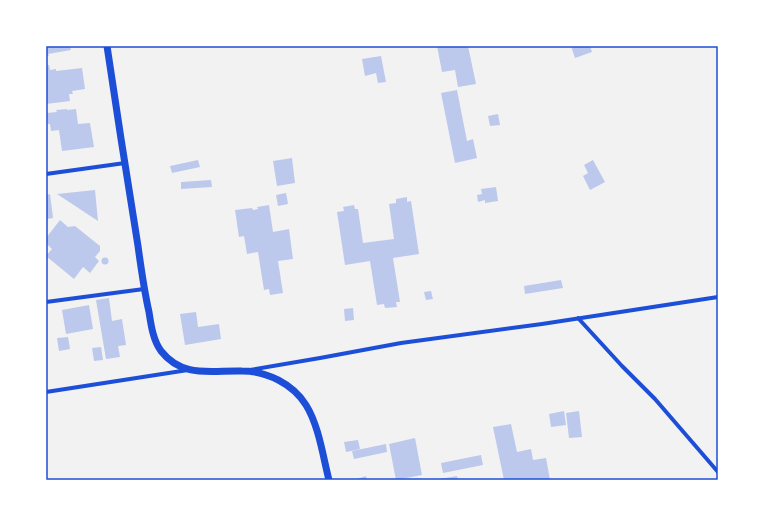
<svg xmlns="http://www.w3.org/2000/svg" width="764" height="526" font-family="Georgia,serif">
<rect width="100%" height="100%" fill="#f2f2f2"/>
<!-- building -->
<path fill="#bdc9ec" d="M46,46h24l1,4 -23,4 1,2 -3,1z
M437,46h31l8,38 -18,3 -3,-17 -13,2z
M571,46h19l2,6 -17,6z
M381,56l5,26 -8,1 -2,-10 -11,3 -3,-17z
M46,65h3l1,5 6,-1v2l26,-3 3,21 -13,2 1,3h-4l1,7 -24,3z
M457,90l10,51 6,-2 4,19 -22,5 -14,-70z
M67,109v1l9,-1 2,15 12,-1 4,24 -32,4 -3,-21 -8,1 -1,-7h-2l-2,-11 11,-1 -1,-2z
M498,114l2,11 -10,1 -2,-10z
M292,158l3,25 -18,3 -4,-25z
M198,160l2,7 -28,6 -2,-7z
M593,160l12,22 -15,8 -7,-14 5,-3 -4,-8z
M211,180l1,7 -31,2v-7z
M496,187l2,14 -13,2v-3l-7,2 -1,-7 5,-1 -1,-5z
M95,190l3,31 -41,-27z
M286,193l2,11 -10,2 -2,-11z
M50,194l3,24 -6,1 -1,-24z
M407,197v5l4,-1 8,53 -26,4 7,44h-4l1,5 -12,1 -1,-4 -7,1 -7,-44 -25,4 -8,-53 7,-1 -1,-4 11,-2 1,4h3l5,34 31,-4 -5,-35 7,-1v-4z
M269,205l4,27 16,-3 4,30 -15,2 5,32 -13,2 -1,-6 -5,1 -6,-38 -11,2 -3,-18 -5,1 -4,-27 17,-2 1,2 5,-1 -1,-2z
M60,220l8,7 7,-1 25,20v5l-5,6 4,4 -9,12 -7,-6 -9,12 -28,-23 6,-7 -6,-6v-5z
M101.5 261a3.5 3.5 0 1 1 7 0a3.5 3.5 0 1 1-7 0Z
M561,280l2,8 -38,6 -1,-8z
M431,291l2,8 -7,1 -2,-8z
M109,298l3,23 10,-2 4,26 -8,1 2,11 -14,2 -10,-59z
M89,305l4,24 -27,5 -4,-24z
M353,308l1,12 -9,1 -1,-12z
M196,312l2,15 21,-3 2,15 -36,6 -5,-31z
M68,337l2,12 -11,2 -2,-13z
M101,347l2,13 -9,1 -2,-13z
M564,411l2,14 -15,2 -2,-13z
M579,411l3,26 -13,1 -3,-25z
M511,424l6,28 14,-3 2,11 13,-2 4,22h-46l-11,-53z
M415,438l7,37 -26,5 -7,-36z
M358,440l2,9 -14,3 -2,-10z
M386,444l1,8 -33,7 -2,-8z
M481,455l2,10 -40,8 -2,-10z
M366,476l1,4h-10l-1,-1z
M457,476l1,4h-19v-1z"/>
<g fill="none" stroke-linecap="round" stroke-linejoin="round">
<!-- minor -->
<path stroke="#1d4ed8" stroke-width="4" d="M46,174l79,-11
M46,302l98,-13
M578,318l44,48 33,33 63,73
M250,370l70,-12 81,-15 141,-19 176,-27
M46,392l142,-22"/>
<!-- tertiary -->
<path stroke="#1d4ed8" stroke-width="7" d="M107,46c10,67 20,133 31,200 3,22 6,44 11,66 2,13 4,28 12,39 22,28 51,19 81,20 25,0 51,13 64,34 13,21 17,52 23,75"/>
</g>
<!-- border -->
<rect width="764" height="526" fill="none" stroke="#ffffff" stroke-width="94"/>
<rect x="47" y="47" width="670" height="432" fill="none" stroke="#1d4ed8" stroke-width="1.5"/>
</svg>
